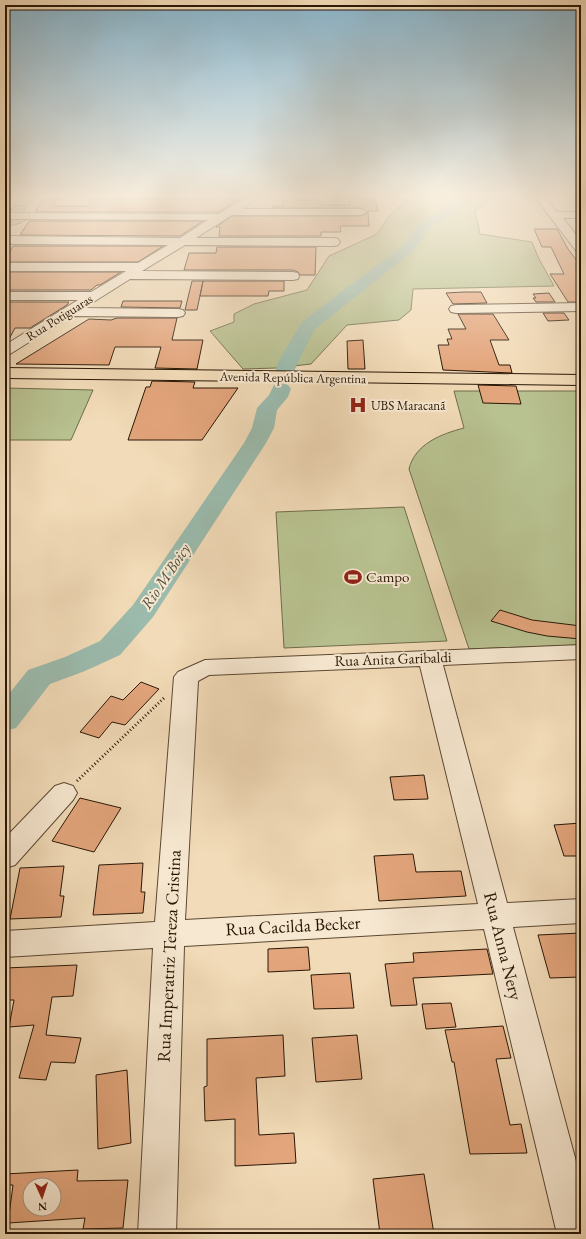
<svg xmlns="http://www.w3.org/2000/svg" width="586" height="1239" font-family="'EB Garamond',serif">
<rect width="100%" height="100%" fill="#f2dbb8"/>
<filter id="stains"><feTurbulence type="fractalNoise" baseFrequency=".005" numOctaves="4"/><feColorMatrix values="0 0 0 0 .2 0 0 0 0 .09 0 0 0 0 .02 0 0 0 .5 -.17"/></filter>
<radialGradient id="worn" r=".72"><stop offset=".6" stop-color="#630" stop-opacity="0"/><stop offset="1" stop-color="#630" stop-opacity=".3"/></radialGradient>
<!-- green -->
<path fill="#b8c190" stroke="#706c4b" d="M412,196h82l-19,15 5,23 52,8 6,15 16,29 -141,3 -2,21 -12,10 -52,5 -36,39 -35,4 -33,1 -33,-38 24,-9v-8l20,-10 53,-14 22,-34 48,-22 11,-17z
M23,205l3,2 -3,5 9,1 1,2c-6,6 -19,12 -27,10l8,-7 -6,-4 5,-7z
M5,388l88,2 -22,50h-66z
M454,391h127v254l-112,4 -60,-180c6,-25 32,-35 55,-41z
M404,507l43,134 -163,7 -8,-136z"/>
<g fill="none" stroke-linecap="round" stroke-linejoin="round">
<!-- river -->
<path fill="#9bbbad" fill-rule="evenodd" d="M463,196h16l-2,3 -46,29 -19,24 -97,77 -16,31 -7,16 -7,2 -7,-2 -3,-4 4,-12 23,-38 100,-76 19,-24z
M281,383l7,2 3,4 -3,8 -11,13 -3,18 -8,15 -113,174 -33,38 -35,16 -35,13 -34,44 -11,3v-32l23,-29 37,-13 35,-16 33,-36 111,-162 8,-15 5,-20 12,-13 5,-10z"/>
</g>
<!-- building -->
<path fill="#e3a57c" stroke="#291706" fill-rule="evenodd" d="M45,196h14l-6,10h35l4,-8 119,1 1,-2h13l-1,2h15l-20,13h-184z
M283,196h13v4h24v5h30l-1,-7h26l3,13h-10l1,15h-29l1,6h-20v4h-102l1,-9h-4l16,-11h129l7,-3 -7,-5h-88v-2h10z
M29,221h174l-23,15 -160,-1z
M534,229h23l11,20 13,17v36h-13l-18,-28h14l-13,-27h-9z
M13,246h150l-25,16h-133z
M217,247h99l-1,28h-15l-2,-3 -5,-2h-109l5,-17h27z
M5,272h116l-21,13h-3l-6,5h-86z
M192,281h11l-6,29h-12z
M203,281h81v10h-15l-1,5h-68z
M464,292h17l6,11 -34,1 -7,-11z
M549,293l6,9h-19l-3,-4h3l-3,-4z
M123,301h59l-2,7 -59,-1z
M5,302h64l-2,3 -37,23h-15l-7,13 -3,2z
M543,313h21l5,7 -21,1z
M458,314h35l16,26h-19l9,25h11l2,8 -69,-3 -5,-25h11l-2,-6h5l-4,-10h18z
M117,318h60l-5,22h31l-6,29 -42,-1 6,-21h-46l-6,18 -93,-1 73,-45 22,1z
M363,340l2,29h-17l-1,-28z
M152,381l43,1 -2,6h45l-36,52h-74l18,-53h4z
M478,385l38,1 5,18 -38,-1z
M500,610l32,10 49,6v13l-34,-3 -20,-4 -36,-11z
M141,682l18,7 -34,36 -13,-3 -13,16 -19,-6 31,-36 12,4z
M424,775l4,24 -34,1 -4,-23z
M80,798l41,10 -27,44 -42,-11z
M581,823v33h-17l-10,-31z
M413,854l3,18 45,-1 5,25 -87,5 -5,-45z
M143,863l-2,29h4l-2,21 -50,2 6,-50z
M64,866l-4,30h4l-3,21 -51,2 10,-51z
M581,933v44l-31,1 -12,-43z
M308,947l2,23 -42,2v-23z
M487,949l6,25 -80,4 4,27 -26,1 -6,-42 29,-2 -1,-9z
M77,965l-4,31 -21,1 -6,38 35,3 -6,25 -24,-1 -5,18 -27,-2 15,-53 -25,2 5,-27h-9v-32z
M350,973l4,35 -40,1 -3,-34z
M451,1003l5,24 -30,2 -4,-25z
M503,1026l8,32 -15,1 14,66 11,-1 6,29 -57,1 -16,-92h-2l-7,-32z
M283,1035l2,41 -29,2 3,57 35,-2 2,30 -61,3v-47l-30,2 -1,-34 3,-1v-47z
M357,1035l5,44 -46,3 -4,-44z
M127,1070l4,73 -33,6 -2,-74z
M78,1170l-1,11 51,-1 -5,48 -40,1 2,-11 -77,5 5,-38h-8v-11zM30,1185h24v24h-24z
M424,1174l10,60h-54l-7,-55z"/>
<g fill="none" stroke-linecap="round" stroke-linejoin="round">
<!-- minor casing -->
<g stroke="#5b4832" stroke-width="2">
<path id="minor" d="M10,196h10l-11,15 -4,1v-10z
M248,196h12l-18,13h119l6,3 -6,3h-129l-36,23h138l4,1 2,3 -2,3 -4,1 -149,-1 -43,26 151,1 5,1 1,3 -1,3 -5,1 -163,-1 -46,29 94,1 5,1 2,3 -2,3 -5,1 -107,-1 -61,38 -5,1v-10l73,-45h-73v-8h86l35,-21h-121v-8h133l30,-18 -163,-1v-8l175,2 28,-18 -203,-1v-6l214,1z
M534,196h10l13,16h24v6h-18l18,23v12l-4,-1z
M581,303v8l-125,2 -5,-1 -2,-3 2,-3 5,-1z
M581,645v14l-138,6 64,238 74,-4v24l-68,4 68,253v54h-24l-73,-305 -300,17 -8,288h-38l15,-286 -148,9v-26l150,-9 19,-245 4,-5 27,-12zM420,666l58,238 -293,16 13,-239 11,-6z
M64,783l9,3 4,7 -4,7 -58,65 -10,3v-30l50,-52z"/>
</g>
<!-- major casing -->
<g stroke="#291706" stroke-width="2">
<path id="major" d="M5,368l576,7v10l-576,-7z"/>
</g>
<!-- path -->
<path stroke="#291706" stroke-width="3" stroke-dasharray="1 2.5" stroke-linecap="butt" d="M77,781l88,-84"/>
<!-- minor -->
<use href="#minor" fill="#f7e8d1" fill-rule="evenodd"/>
<!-- major -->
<use href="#major" fill="#f2dbb8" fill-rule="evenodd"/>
</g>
<!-- sky -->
<linearGradient id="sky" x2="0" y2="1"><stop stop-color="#89b7d0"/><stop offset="0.53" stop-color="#f9efdf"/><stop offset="1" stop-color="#f9efdf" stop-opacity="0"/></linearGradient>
<rect width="586" height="369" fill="url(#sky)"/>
<!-- icons -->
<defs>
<g id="hospital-bare" transform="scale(1.38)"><path d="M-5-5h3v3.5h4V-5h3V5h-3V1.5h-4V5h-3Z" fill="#8f2418" stroke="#f7e8d1" stroke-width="2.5" paint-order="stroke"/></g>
<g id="stadium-bare" transform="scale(1.38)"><path d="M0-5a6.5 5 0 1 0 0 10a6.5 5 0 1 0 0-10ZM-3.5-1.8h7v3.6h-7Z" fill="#8f2418" stroke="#f7e8d1" stroke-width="2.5" paint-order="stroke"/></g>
</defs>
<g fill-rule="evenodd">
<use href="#hospital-bare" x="358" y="405"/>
<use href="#stadium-bare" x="353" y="577"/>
</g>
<g text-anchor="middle" stroke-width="4" stroke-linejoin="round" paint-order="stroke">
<!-- far-street labels -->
<g font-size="13" fill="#291706" stroke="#f7e8d1">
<text transform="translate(59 317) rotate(-32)" y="5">Rua Potiguaras</text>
<text transform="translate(293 377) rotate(1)" y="5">Avenida República Argentina</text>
</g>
<!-- far-poi labels -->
<g font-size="13" fill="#291706" stroke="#f7e8d1" text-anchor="start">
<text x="371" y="410">UBS Maracanã</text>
</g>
<!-- poi labels -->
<g font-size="15" fill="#291706" stroke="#f7e8d1" text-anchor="start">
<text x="366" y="582">Campo</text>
</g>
<!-- street labels -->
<g font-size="15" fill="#291706" stroke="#f7e8d1">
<text transform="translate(393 659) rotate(-2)" y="5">Rua Anita Garibaldi</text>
</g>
<!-- water labels -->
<g font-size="16" font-style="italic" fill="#515040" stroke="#f7e8d1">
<text transform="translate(165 576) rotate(-56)" y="6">Rio M'Boicy</text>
</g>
<!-- near-street labels -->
<g font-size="18" fill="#291706" stroke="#f7e8d1">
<text transform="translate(293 926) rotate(-3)" y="6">Rua Cacilda Becker</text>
<text transform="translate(503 946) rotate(76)" y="6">Rua Anna Nery</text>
<text transform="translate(169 956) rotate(-87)" y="6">Rua Imperatriz Tereza Cristina</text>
</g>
</g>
<!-- margin -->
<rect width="586" height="1239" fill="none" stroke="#f2dbb8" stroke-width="20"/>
<rect x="6" y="6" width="574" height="1227" fill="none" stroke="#291706" stroke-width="2"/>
<rect x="10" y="10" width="566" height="1219" fill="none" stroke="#291706"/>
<!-- north arrow -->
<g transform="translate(42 1197) rotate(177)"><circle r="19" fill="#f7e8d1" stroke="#a59480"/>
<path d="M0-3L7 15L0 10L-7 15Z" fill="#8f2418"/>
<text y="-6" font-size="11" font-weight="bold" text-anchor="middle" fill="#291706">N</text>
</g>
<rect width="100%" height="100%" filter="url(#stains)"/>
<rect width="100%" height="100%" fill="url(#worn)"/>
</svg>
